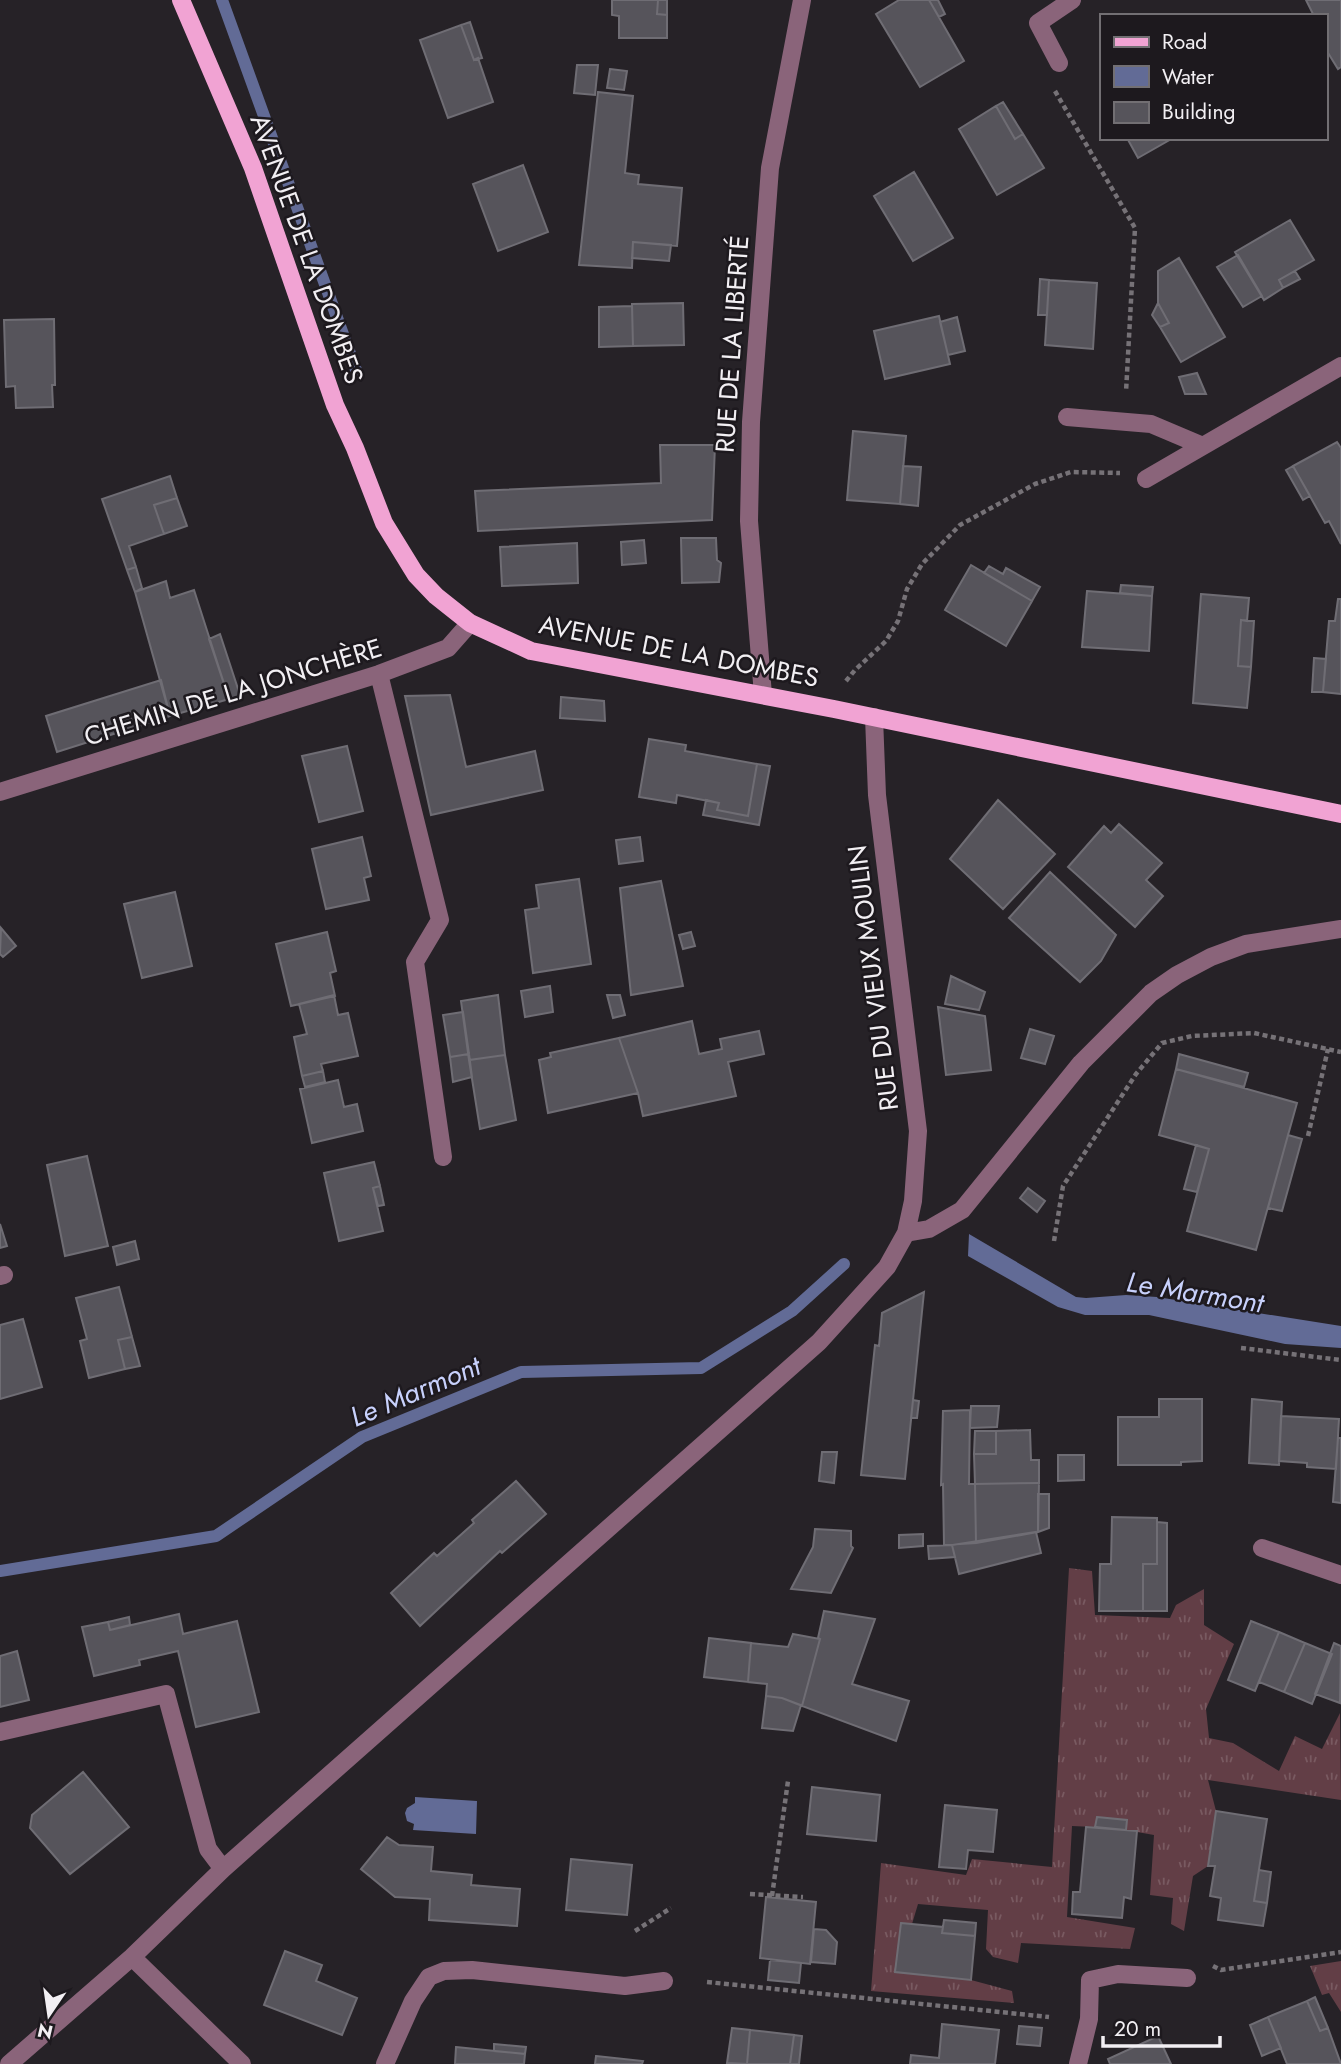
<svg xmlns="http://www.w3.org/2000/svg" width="1341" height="2064" font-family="Jost,sans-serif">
<defs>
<pattern id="grass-tufts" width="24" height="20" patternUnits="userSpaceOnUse" patternTransform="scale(1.75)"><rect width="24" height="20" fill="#623e46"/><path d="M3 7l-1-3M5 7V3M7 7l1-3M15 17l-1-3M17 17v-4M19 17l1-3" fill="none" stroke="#795a61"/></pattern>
</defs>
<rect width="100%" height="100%" fill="#262227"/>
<!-- grass -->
<path fill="url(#grass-tufts)" d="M1069,1568l23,3 3,44 75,3 6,-13 28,-16v36l30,19 -28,65 3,29 24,5 46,28 16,-35 27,13 18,-36 1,87 -133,-20 8,31 -8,55 -15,10 -9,55 -13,-7 2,-26 -23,-3 4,-60 -28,-5v-10l-29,-3 -2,10 -23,-1 -5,91 68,11 -5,21 -109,-6 -3,20 -25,-6 -7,-8 2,-39 -70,-6 -6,20 -11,-1 -6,49 76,8 41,11 2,12 -143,-12 10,-128 85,12 6,-16 80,8z
M1341,1961v51l-12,-19 -7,2 -12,-29z"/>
<!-- water -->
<path fill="#626b96" d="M969,1234l107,63 10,1 40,-3 31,2 184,29v22l-56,-4 -136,-29h-64l-27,-8 -90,-51z
M415,1797l62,4 -1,33 -63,-4 1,-6 -7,-3 -2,-8 2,-5 8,-5z"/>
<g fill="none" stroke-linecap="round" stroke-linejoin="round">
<!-- stream -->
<path stroke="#626b96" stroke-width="12" d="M222,0l134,370
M0,1571l216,-35 146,-99 159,-65 180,-4 91,-57 52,-47"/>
</g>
<!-- building -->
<path fill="#56545b" stroke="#6f6d74" stroke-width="2" d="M612,0h46l-1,14 10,1v23h-48v-22l-7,-1z
M658,0h9v15l-10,-1z
M899,0h30l35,61 -44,26 -44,-73z
M929,0h9l7,14 -6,3z
M1306,0h35v67l-3,2 -13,-21v-32h-11z
M470,22l12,36 -8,2 -13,-35z
M461,25l13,35 4,-2 15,44 -45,16 -28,-78z
M577,65h21l-3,30 -21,-2z
M610,69l17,2 -3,19 -17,-2z
M598,92l35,4 -8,77 14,2 -1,9 44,4 -5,58 -44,-4 -1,26 -53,-3z
M1003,102l20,32 -8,5 -19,-33z
M996,106l19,33 8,-5 21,34 -47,27 -38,-66z
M1127,138h46l-35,20z
M523,165l25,67 -50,19 -25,-67z
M914,172l39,66 -40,23 -39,-65z
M1290,220l24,40 -35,20 4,8 -19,12 -29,-48z
M633,242l38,3 -2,16 -37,-3z
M1238,255l24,41 -19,11 -26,-40z
M1179,258l46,79 -44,25 -21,-35 9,-4 -11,-20v-32z
M1295,271l5,8 -17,9 -4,-8z
M1040,279l9,1 -2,35h-9z
M1049,280l48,3 -4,66 -48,-4z
M683,303l1,42 -51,1 -1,-42z
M1158,303l11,20 -9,4 -8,-12z
M632,306l1,40 -34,1v-40z
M939,316l11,48 -65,15 -11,-48z
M957,317l8,34 -17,4 -8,-33z
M54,319l1,66h-3l1,22 -37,1 -1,-22 -9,1 -2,-67z
M1197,373l9,21h-21l-6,-17z
M853,431l53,5 -6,68 -53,-4z
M1337,442l4,6v96l-12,-23 -4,2 -32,-57z
M660,445h55l-3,75 -234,11 -3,-40 186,-8z
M903,466l18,1 -3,39 -18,-2z
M1293,466l17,30 -7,4 -17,-30z
M170,476l7,22 -23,7 10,29 -35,12 7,21 -9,3 -25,-71z
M177,498l10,28 -23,8 -10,-29z
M681,538h35l1,22 4,3 -2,19 -37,1z
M644,540l2,23 -24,2 -1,-23z
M577,543l1,40 -76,3 -2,-39z
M971,565l61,36 -26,45 -61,-36z
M989,566l14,8 3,-6 34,19 -8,14 -48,-28z
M136,567l6,21 -7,4 -8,-22z
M166,581l4,17 24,-8 35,109 -59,17 -35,-124z
M1121,585l32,2 -1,9 -32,-3z
M1087,591l65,5 -3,55 -67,-4z
M1201,594l48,4 -2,23 -6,-1 -3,46 13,1 -4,41 -54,-5z
M1338,599h3v95l-18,-2 6,-71h6z
M1241,620l13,1 -3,46 -13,-1z
M220,634l20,61 -11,4 -20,-60z
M1314,658l12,1 -3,33h-11z
M161,680l9,36 -113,36 -11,-36z
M450,695l16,72 69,-16 8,39 -112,25 -26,-119z
M561,697l43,4 1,20 -45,-3z
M649,739l37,6 -1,6 72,13 -9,52 -31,-6 2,-7 -42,-8 -1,8 -37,-6z
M347,746l16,65 -44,11 -17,-66z
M757,764l13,2 -11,59 -56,-10 3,-15 13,3 -2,7 31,6z
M998,800l57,54 -52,55 -53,-50z
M1119,824l43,39 -16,17 17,16 -28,31 -67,-60 36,-41 7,7z
M362,837l9,39 -7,2 5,22 -43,9 -14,-60z
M640,837l3,24 -24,3 -3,-24z
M1050,872l66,63 -15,26 -21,21 -71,-64z
M579,879l12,85 -58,9 -8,-63 14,-2 -3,-23z
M661,881l22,105 -52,9 -11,-107z
M175,892l17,74 -50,12 -18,-74z
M1,928l15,18 -13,11 -3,-3z
M327,932l9,39 -6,2 5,23 -44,10 -15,-62z
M691,932l4,14 -12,3 -4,-14z
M951,976l34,16 -6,18 -34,-6z
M550,986l3,26 -28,5 -4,-26z
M334,995l4,20 10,-2 10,43 -37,8 2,7 -21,5 -8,-39 13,-3 -8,-30z
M498,995l7,60 -36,5 -8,-59z
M607,995h13l5,20 -12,3z
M938,1007l47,9 6,54 -45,5z
M463,1012l6,42 -19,3 -7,-42z
M692,1021l7,33 23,-5 -2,-10 39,-8 5,23 -36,8 8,34 -93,20 -5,-23 -19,-55z
M1030,1029l24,7 -9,28 -24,-6z
M619,1038l19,55 -90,20 -9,-53 12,-3 -1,-4z
M469,1054l3,23 -19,5 -3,-25z
M1179,1054l69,19 -4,14 -68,-18z
M505,1055l11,65 -36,9 -11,-69z
M1176,1069l121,34 -41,147 -69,-19 22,-82 -50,-14z
M323,1071l2,11 -20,5 -3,-11z
M338,1080l6,27 13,-3 6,27 -51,12 -12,-54z
M1288,1135l14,4 -20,72 -14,-3z
M1196,1145l13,4 -12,43 -13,-3z
M87,1156l21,90 -43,10 -18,-91z
M374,1162l6,24 -7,2 10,43 -44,10 -15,-68z
M380,1186l4,19 -6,1 -5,-18z
M1028,1188l17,13 -8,11 -17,-14z
M0,1224l7,22 -7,2z
M135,1241l4,18 -22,6 -4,-18z
M119,1287l13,50 -14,3 7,29 -36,9 -9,-37 7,-2 -11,-41z
M924,1292l-19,187 -44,-4 14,-130 4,1 3,-33z
M23,1319l19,68 -42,12v-74z
M132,1337l8,29 -15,3 -7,-29z
M1159,1399h43v62l-21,1v3h-63v-48h41z
M1252,1399l30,3 -3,63 -30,-2z
M913,1400l6,1 -2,17h-6z
M971,1406h28l-2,21 -27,1z
M970,1410l-1,74h6l1,59 -32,2 -1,-61 -2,1 2,-74z
M1281,1416l58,3 -3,50 -29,-2v-4l-28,-2z
M1030,1430l1,30h8v23l-64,1 -1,-30h22v-23z
M975,1431h21v23h-22z
M1338,1438h3v65l-8,-1z
M822,1452h15l-3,31 -15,-2z
M1058,1455h26v25l-26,1z
M516,1481l30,33 -44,39 -2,-2 -80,75 -29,-33 43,-40 3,3 37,-33 -2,-3z
M1039,1483l-1,49 -62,11 -1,-59z
M1038,1494h11v34l-11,4z
M1112,1517l45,1v46h-14v47h-44l1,-47h11z
M1157,1522l10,1v88h-24v-47h14z
M815,1529l36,2v15l2,2 -22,45 -40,-4 22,-42z
M1036,1532l5,21 -82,21 -7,-29z
M923,1534v12l-24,2v-13z
M952,1545l3,12 -26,2 -1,-13z
M824,1611l51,8 -23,65 57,17 -13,40 -94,-35 18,-67 -2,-1z
M179,1614l4,20 54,-13 22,91 -63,15 -18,-76 -39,9 1,5 -46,11 -12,-49 26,-5 2,8z
M129,1617l1,8 -20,5 -2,-8z
M1251,1621l28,11 -24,59 -27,-11z
M1279,1632l26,11 -21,49 -25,-10z
M793,1634l27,5 -18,67 -20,-8 -16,-2 1,-12 -19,-2 3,-39 37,4z
M709,1638l42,5 -3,39 -44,-5z
M1305,1643l27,11 -20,50 -28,-12z
M1334,1643l7,3 -1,57 -25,-9z
M17,1651l12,49 -29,7v-51z
M766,1696l16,2 19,7 -8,26 -31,-3z
M83,1772l46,55 -59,47 -40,-46 2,-13z
M812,1787l68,8 -4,46 -69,-7z
M945,1805l52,5 -4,42 -25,-2 -2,19 -27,-2z
M1216,1811l51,8 -13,82 13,2 -4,23 -45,-6 3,-22 -11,-2 5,-30h-7z
M1097,1817l30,3 -1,10 -31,-3z
M1086,1827l51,4 -6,68 -7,-2 -2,21 -50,-4 1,-22h7z
M387,1837l12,8 34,2 -2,24 41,4 -1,10 49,4 -3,37 -88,-6 1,-21 -35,-2 -34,-28z
M571,1859l61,6 -5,50 -61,-5z
M1259,1870l12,2 -4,31 -13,-2z
M766,1897l50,5 -6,62 -50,-6z
M944,1920l32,3 -1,13 -33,-3z
M901,1923l42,4 -1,6 33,3 -4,44 -76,-8z
M814,1929l12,1 11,12 -2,22 -24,-2z
M285,1951l37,14 -6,16 41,17 -15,37 -78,-30z
M770,1960l31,3 -2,20 -31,-3z
M1315,1997l13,31 -8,3 -13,-30z
M1307,2001l13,30 8,-3 13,36h-54l-19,-47z
M1268,2017l13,31 -19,8 -12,-31z
M942,2024l57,6 -4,34h-85l1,-9 28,3z
M1019,2026l23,2 -2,18 -23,-2z
M732,2028l18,2 -3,34 -20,-1z
M750,2030l44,5 -4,29h-43z
M794,2035l8,1 -3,28h-9z
M1158,2036l13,28h-61l-2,-5z
M494,2044l32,3 -1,7 -31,-3z
M456,2047l69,7 -1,10h-69z
M596,2056l47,5 -1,3h-47z"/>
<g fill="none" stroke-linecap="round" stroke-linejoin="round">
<!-- path -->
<path stroke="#767277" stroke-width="4.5" stroke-dasharray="5 3.5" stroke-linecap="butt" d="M1055,91l80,137 -9,164
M846,681l9,-11 31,-29 12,-20 9,-32 15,-25 38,-39 75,-41 36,-12 49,1
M1308,1136l20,-87
M1054,1241l9,-55 73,-112 26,-31 30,-7 62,-3 87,19
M1241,1348l100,12
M750,1894l53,3
M772,1896l16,-115
M635,1931l36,-23
M1213,1966l8,4 120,-18
M707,1982l342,35"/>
<!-- minor -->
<path stroke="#8a647a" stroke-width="18" d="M1059,63l-21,-40 34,-23
M1067,417l84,7 52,22
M1146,479l195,-113
M379,674l61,246 -25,42 28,195
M763,695l-14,-174 2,-99 19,-254 32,-168
M874,717l3,78 41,336 -5,70 -7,32
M0,792l379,-118 69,-26 22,-25
M0,1276l4,-1
M1262,1548l79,27
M0,1732l166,-38 42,155 15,20
M132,1957l110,107
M9,2064l123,-107 91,-88 596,-527 68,-75 19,-34 23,-4 33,-19 119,-147 70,-70 26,-18 34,-18 35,-13 95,-15
M385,2064l28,-63 16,-24 15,-6 28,-1 153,16 39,-5
M1078,2064l11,-45 1,-39 28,-6 69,4"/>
<!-- major -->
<path stroke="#f1a3d3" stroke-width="18" d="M181,0l72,168 82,237 20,43 29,75 32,52 20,21 34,27 61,28 303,58 507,105"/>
</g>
<g text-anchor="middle" stroke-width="5" stroke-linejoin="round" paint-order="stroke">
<!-- street labels -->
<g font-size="26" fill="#f2eff3" stroke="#1d191e">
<text transform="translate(307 249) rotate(70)" y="9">AVENUE DE LA DOMBES</text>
<text transform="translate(732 344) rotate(-86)" y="9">RUE DE LA LIBERTÉ</text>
<text transform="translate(679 651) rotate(11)" y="9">AVENUE DE LA DOMBES</text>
<text transform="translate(233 692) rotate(-17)" y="9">CHEMIN DE LA JONCHÈRE</text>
<text transform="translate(873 978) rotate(-97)" y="9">RUE DU VIEUX MOULIN</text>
</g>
<!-- water labels -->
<g font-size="28" font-style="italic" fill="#c8d1fc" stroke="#1d191e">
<text transform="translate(1195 1292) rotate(9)" y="10">Le Marmont</text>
<text transform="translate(415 1391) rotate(-23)" y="10">Le Marmont</text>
</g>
</g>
<!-- legend -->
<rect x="1100" y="14" width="228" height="126" fill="#1d191e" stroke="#726f73" stroke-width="2"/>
<rect x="1114" y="37" width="35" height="10" fill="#f1a3d3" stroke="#726f73" stroke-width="2"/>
<text x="1162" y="49" font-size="21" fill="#f2eff3">Road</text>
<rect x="1114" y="66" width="35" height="21" fill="#626b96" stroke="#726f73" stroke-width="2"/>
<text x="1162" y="84" font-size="21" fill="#f2eff3">Water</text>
<rect x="1114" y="102" width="35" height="21" fill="#56545b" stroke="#726f73" stroke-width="2"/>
<text x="1162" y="119" font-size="21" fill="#f2eff3">Building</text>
<!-- north arrow -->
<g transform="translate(49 2015) rotate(193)" stroke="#1d191e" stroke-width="5" paint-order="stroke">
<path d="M0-5L12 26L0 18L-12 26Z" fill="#f2eff3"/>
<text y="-10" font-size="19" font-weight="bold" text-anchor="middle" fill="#f2eff3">N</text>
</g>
<!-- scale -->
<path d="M1103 2036v10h117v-10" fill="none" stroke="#f2eff3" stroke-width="3.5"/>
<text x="1114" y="2036" font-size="21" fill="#f2eff3" stroke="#1d191e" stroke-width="5" paint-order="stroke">20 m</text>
</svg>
